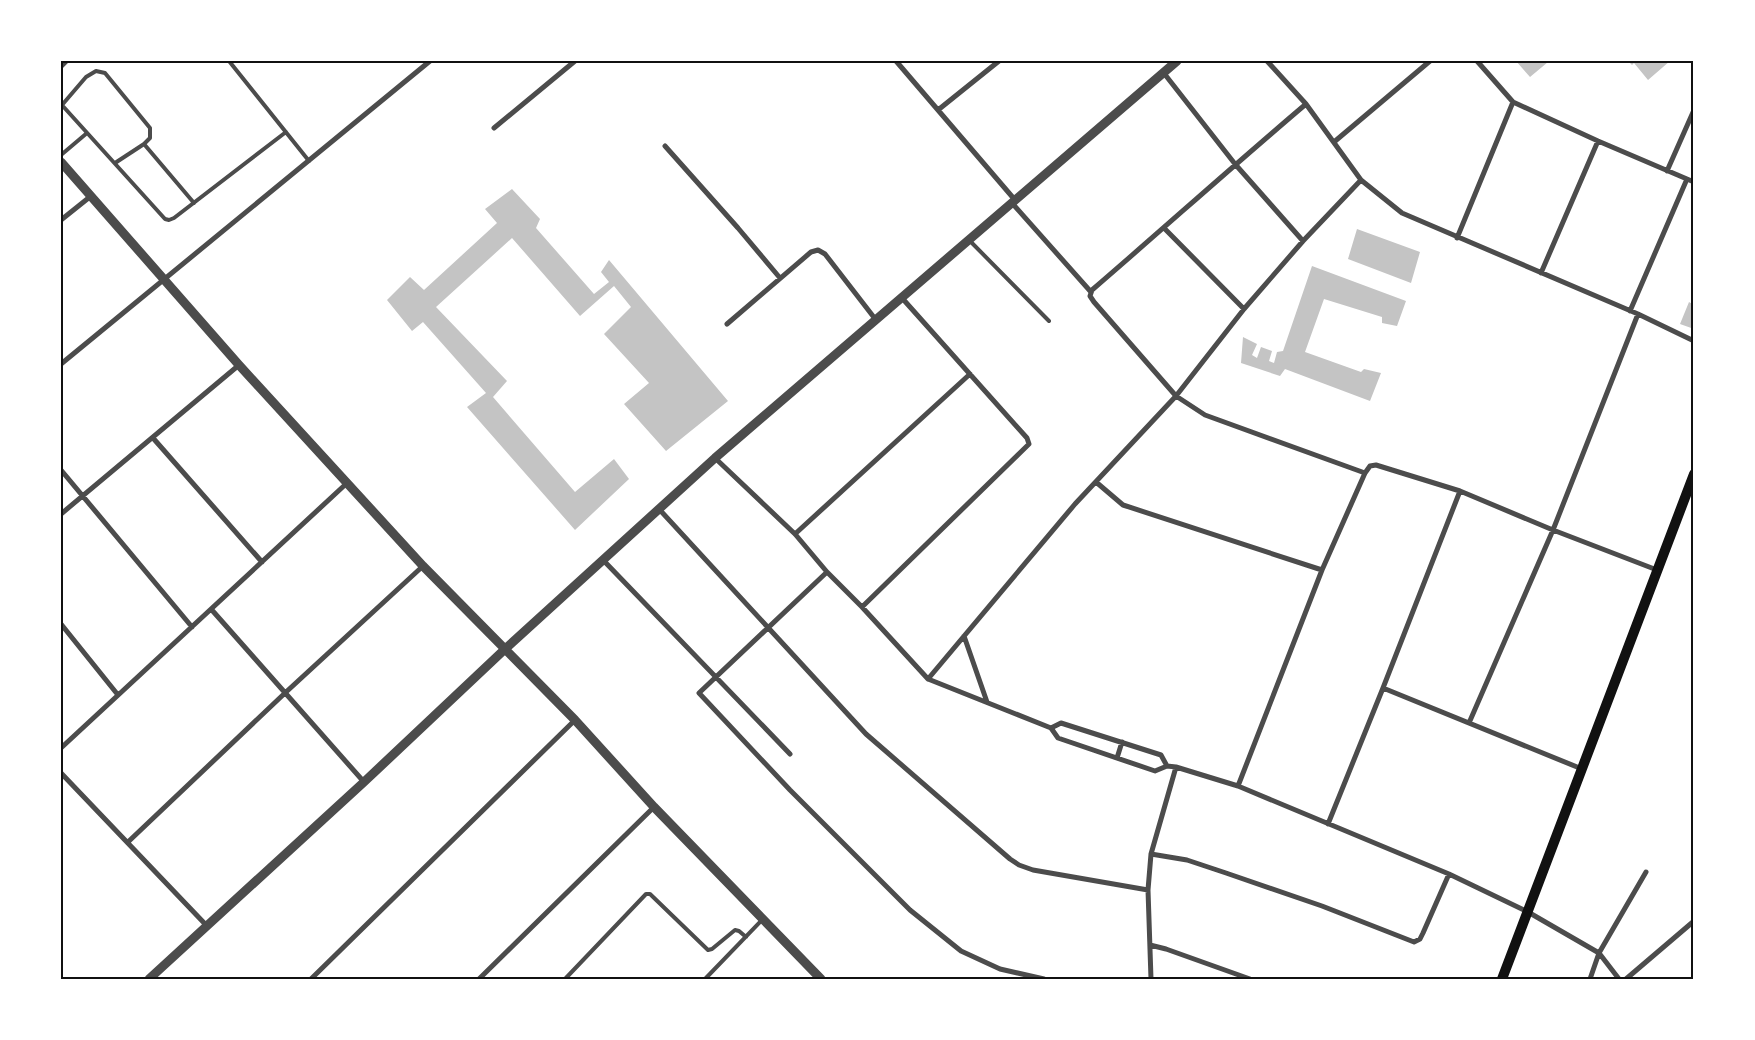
<svg xmlns="http://www.w3.org/2000/svg" width="1755" height="1040" font-family="'DejaVu Sans',sans-serif">
<rect width="100%" height="100%" fill="#fff"/>
<!-- building -->
<path fill="#c4c4c4" d="M1516,61h31l1,1 -18,15z
M1628,61h42l-22,19 -14,-17 -2,2z
M512,189l28,30 -4,9 58,66 15,-12 -8,-10 8,-12 119,141 -62,50 -42,-47 25,-21 -45,-49 27,-27 -17,-21 -34,30 -68,-78 -76,69 71,74 -14,16 82,95 39,-33 15,20 -54,51 -108,-123 19,-14 -63,-71 -11,9 -25,-31 23,-23 14,13 73,-67 -12,-14z
M1357,229l63,23 -9,31 -63,-24z
M1312,266l94,35 -9,25 -15,-3v-6l-58,-18 -19,53 56,20 3,-3 17,4 -11,28 -85,-32 -5,7 -39,-13 2,-26 14,7 -5,11 5,3 4,-11 11,4 -3,10 5,2 3,-11 6,-1z
M1689,302l5,3v24l-14,-5z"/>
<g fill="none" stroke-linecap="round" stroke-linejoin="round">
<!-- service -->
<path stroke="#4c4c4c" stroke-width="4" d="M229,61l80,100
M61,67l6,-6
M61,104l104,115 4,1 5,-2 112,-86
M62,105l24,-28 10,-6 9,2 45,55v10l-6,6 -29,19
M144,144l50,59
M61,155l26,-22
M970,241l79,80
M565,979l81,-85h4l58,56 4,-1 23,-19 4,1 7,6
M705,979l58,-60"/>
<!-- minor -->
<path stroke="#4c4c4c" stroke-width="5" d="M896,61l119,139
M1267,61l39,43 55,76 41,33 236,101 56,27
M1477,61l36,41 85,39 96,41
M1163,72l72,92 68,77
M1306,104c-72,61 -142,124 -214,186l-2,6 4,6 82,94 29,19 160,58
M938,110l61,-49
M494,128l81,-67
M1334,142l96,-81
M665,146l73,82 42,50
M1667,171l27,-61
M1012,203l79,89
M61,220l30,-24
M1164,228l80,81
M1457,238l56,-136
M1541,273l57,-132
M1630,311l57,-132
M727,324l84,-72 7,-2 7,4 51,66
M61,364l369,-303
M153,438l109,124
M715,458l80,76 32,38 35,35 66,72 123,49 10,-5 100,32 6,11
M61,470l131,157
M1096,482l27,23 199,65
M659,509l207,225 144,125 9,6 14,5 115,20
M61,514l178,-149
M795,534l175,-160
M604,561l186,193
M827,572l-128,121 91,97 120,120 51,41 39,18 44,10
M862,607l167,-163 -2,-6 -125,-140
M211,609l153,173
M61,624l57,71
M964,636l23,66
M928,679l147,-175 101,-108 68,-87 59,-68 58,-61
M1383,688l199,81
M1469,723l84,-193 85,-216
M1051,728l7,10 97,33 12,-5 9,1 62,19 211,88 79,38 71,41 20,26
M61,748l286,-265
M1117,758l5,-16
M61,773l146,153
M1238,786l84,-216 43,-97 5,-7 6,-1 84,26 93,39 104,40
M1328,824l55,-136 77,-197
M128,842l157,-149 138,-127
M1151,854l36,6 39,13 96,33 92,36 6,-3 3,-6 26,-59
M1150,945l16,4 84,30
M311,979l264,-259
M479,979l175,-172
M1151,979l-3,-89 3,-36 25,-87
M1590,979l9,-26 47,-81
M1626,979l68,-58"/>
<!-- tertiary -->
<path stroke="#4c4c4c" stroke-width="9" d="M61,162l178,203 184,201 152,154 79,87 167,172
M149,979l215,-197 140,-132 211,-192 462,-397"/>
<!-- secondary -->
<path stroke="#111" stroke-width="10" d="M1502,979l192,-505"/>
</g>
<!-- border -->
<rect width="1755" height="1040" fill="none" stroke="#ffffff" stroke-width="125"/>
<rect x="62" y="62" width="1630" height="916" fill="none" stroke="#111" stroke-width="2"/>
</svg>
